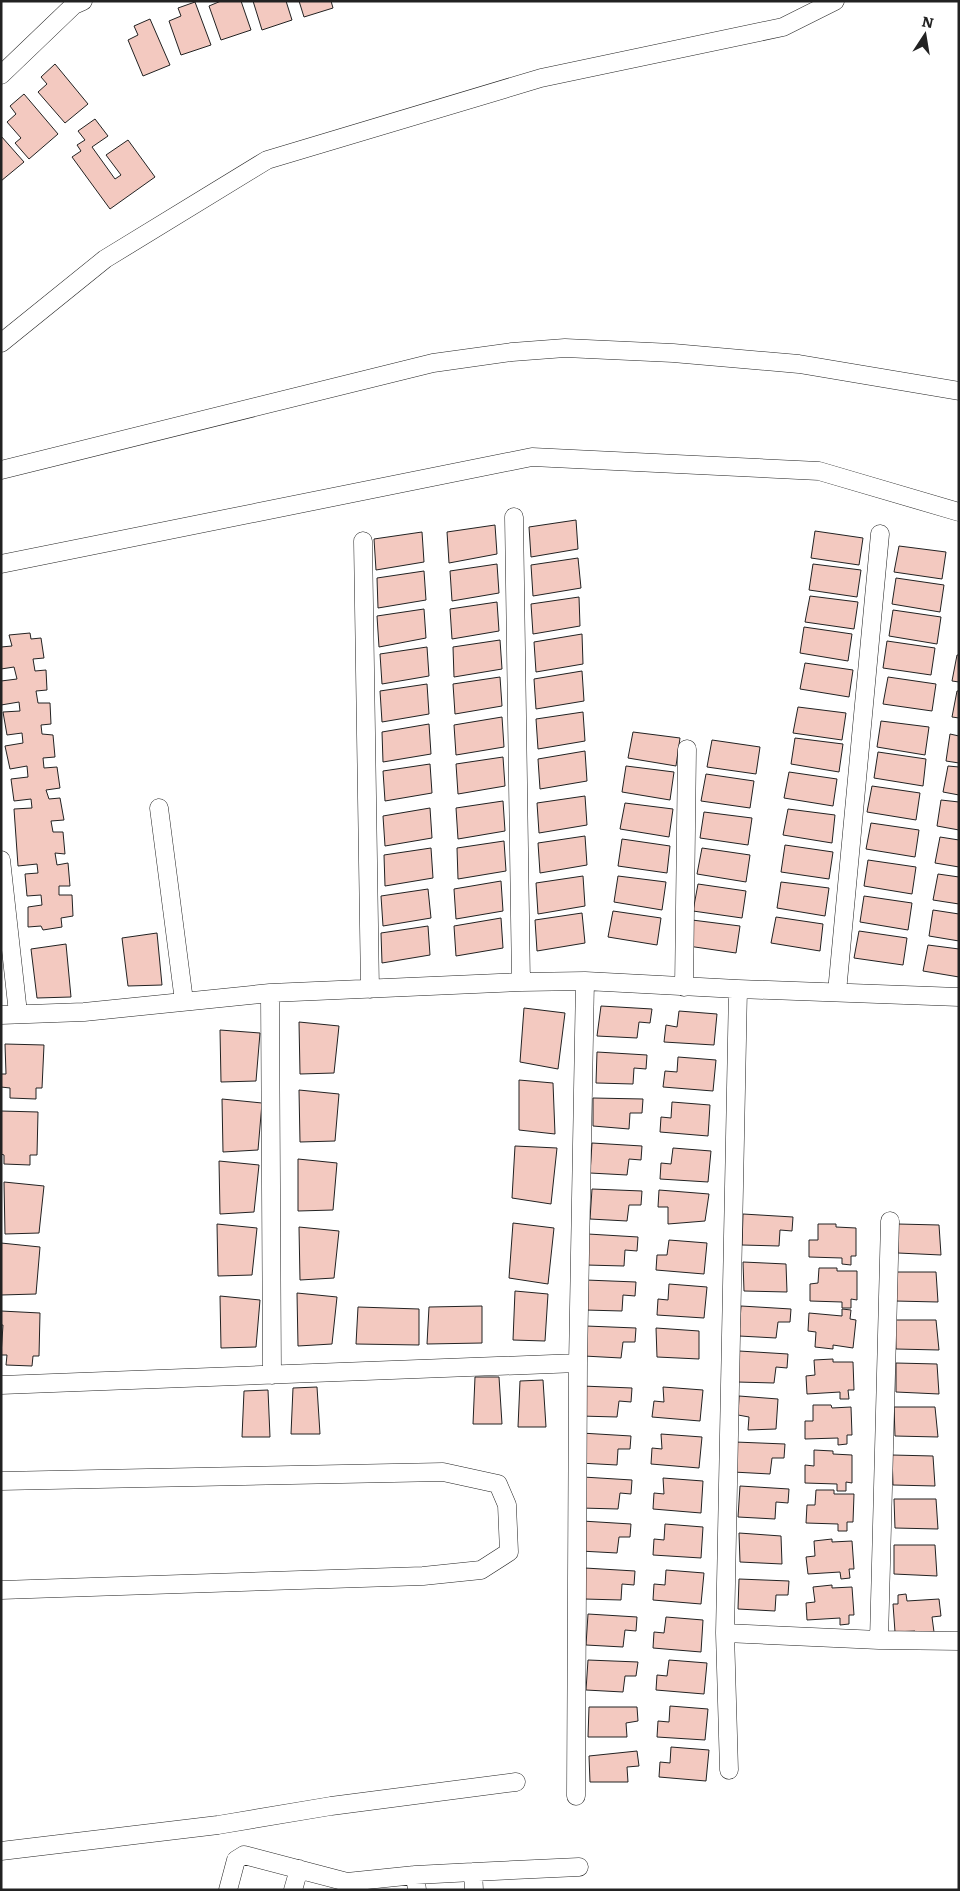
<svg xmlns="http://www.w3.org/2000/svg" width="960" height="1891" font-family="Literata,serif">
<rect width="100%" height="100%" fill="#fff"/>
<!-- building -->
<path fill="#f3c9c0" stroke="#222" d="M241,1l10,29 -30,10 -12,-34 12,-5z
M253,1h33l6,19 -30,10z
M299,1h32l2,7 -29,9z
M195,2l16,43 -30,10 -12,-34 12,-5 -3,-8z
M150,19l20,46 -27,11 -15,-36 10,-5 -4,-9z
M55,64l33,40 -23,19 -27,-31 9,-8 -6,-7z
M24,94l34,40 -29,25 -14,-16 6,-5 -14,-16 9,-8 -6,-8z
M95,119l13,17 -16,11 23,32 6,-4 -15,-20 22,-15 27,37 -45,32 -38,-52 9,-6 -4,-6 8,-5 -7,-9z
M1,136l23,26 -23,19z
M576,520l2,29 -47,8 -2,-30z
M495,525l2,29 -48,9 -2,-31z
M815,531l48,7 -4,27 -48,-7z
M422,532l2,30 -48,8 -2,-31z
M899,546l47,6 -4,27 -48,-7z
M578,558l3,30 -48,8 -2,-31z
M497,564l2,29 -47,8 -2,-30z
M813,564l48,6 -4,27 -48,-7z
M424,571l2,29 -48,8 -1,-30z
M896,578l48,7 -4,27 -48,-8z
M810,596l48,6 -4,27 -49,-7z
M579,597l1,29 -47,8 -2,-30z
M497,602l2,29 -47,8 -2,-30z
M424,609l2,29 -47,9 -2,-31z
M893,610l48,7 -4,27 -48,-8z
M804,627l48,7 -4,27 -48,-8z
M30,633l1,6 10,-1 3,20 -11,1 2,12 11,-1 1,20 -11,1 2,12h12l1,21 -10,1 1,9 11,1 2,22 -12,1 1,10 13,-1 3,21 -14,2 3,9 11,-1 4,22 -13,1 2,11h10l2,22 -10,-1 2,12 11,-2 2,23h-11v9h13l1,21 -12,2 1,9 -19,3 -2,-4 -13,1v-20l14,-2 -1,-10 -14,1 -2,-22 13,-1 -1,-9 -19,2 -4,-57 18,-1 -1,-9 -17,2 -3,-22 17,-2 -1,-11 -17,3 -5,-23 18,-3 -1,-10 -15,2 -4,-23 17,-1 -1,-9 -18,3v-24l16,-2 -3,-12 -13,2v-22l11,-1 -3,-11z
M582,634l1,30 -47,8 -2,-30z
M500,640l2,29 -48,8 -1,-30z
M887,641l48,7 -4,27 -48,-7z
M427,647l2,29 -47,8 -2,-30z
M957,655h2v27l-7,-1z
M805,663l48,7 -4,27 -49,-8z
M582,671l2,30 -48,8 -2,-30z
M500,677l2,29 -47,8 -2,-30z
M888,677l48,7 -4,27 -49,-7z
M427,684l2,30 -47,8 -2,-31z
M957,691h2v27l-7,-1z
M798,707l48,6 -4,27 -49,-7z
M583,712l2,29 -47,8 -2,-30z
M502,717l2,30 -48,8 -2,-30z
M881,721l48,6 -4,28 -48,-8z
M429,724l2,30 -48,8 -1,-30z
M633,732l47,6 -4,28 -48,-8z
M950,734l9,2v27l-13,-2z
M795,738l48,6 -4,28 -48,-8z
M712,740l48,7 -4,27 -49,-7z
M585,751l2,30 -47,8 -2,-30z
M878,752l48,7 -3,27 -49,-8z
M503,757l2,29 -47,8 -2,-30z
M430,764l2,29 -47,8 -2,-30z
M626,766l48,6 -4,28 -48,-8z
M948,766l11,1v28l-16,-3z
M789,772l48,7 -4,27 -49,-8z
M706,774l48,7 -4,27 -49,-7z
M872,786l48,7 -4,27 -49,-8z
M585,796l2,29 -48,8 -2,-30z
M941,800l18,2v28l-22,-4z
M503,801l2,30 -47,8 -2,-31z
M625,803l48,6 -4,28 -49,-8z
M430,808l2,30 -47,8 -2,-30z
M788,809l47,6 -3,28 -49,-8z
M704,812l48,6 -4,27 -48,-7z
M871,823l48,7 -4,27 -49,-8z
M585,836l2,29 -47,8 -2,-30z
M940,837l19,3v27l-24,-4z
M622,839l48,7 -3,27 -49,-7z
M504,841l2,30 -48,8 -1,-31z
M785,845l48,7 -4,27 -48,-7z
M431,848l2,30 -48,8 -1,-31z
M702,848l48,7 -4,27 -49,-8z
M868,860l48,7 -4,27 -48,-8z
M938,874l21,3v27l-26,-4z
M583,876l2,30 -47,8 -2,-31z
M618,876l48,6 -4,28 -48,-8z
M501,881l2,30 -47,8 -2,-30z
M781,882l48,6 -4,28 -48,-8z
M698,884l48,7 -4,27 -49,-7z
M428,889l3,29 -48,8 -2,-30z
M864,896l48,7 -4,27 -48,-8z
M933,910l26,4v27l-30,-5z
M613,911l48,7 -4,27 -49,-8z
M582,913l3,30 -48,8 -2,-31z
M776,917l47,7 -3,27 -49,-8z
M501,918l2,30 -47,8 -2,-30z
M692,920l48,6 -4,27 -48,-7z
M428,926l2,29 -48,8 -1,-30z
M859,931l48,7 -4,27 -49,-7z
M157,933l5,52 -34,1 -6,-48z
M66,944l5,53 -34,1 -6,-49z
M928,945l31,4v28l-36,-6z
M601,1006l51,3 -2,14 -11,-1 -2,16 -40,-2z
M524,1008l41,5 -7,56 -38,-7z
M679,1011l38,3 -3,31 -50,-3 2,-17 11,2z
M299,1022l40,4 -5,47 -34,1z
M220,1030l40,3 -4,48 -35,1z
M5,1044l39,1 -2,43h-6v11l-26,-1v-10l-9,-1v-13h5z
M597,1052l50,3 -1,14 -12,-1 -1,16 -37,-1z
M678,1057l38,3 -3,31 -50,-4 2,-16 12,1z
M519,1080l34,3 2,51 -36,-4z
M299,1090l40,4 -4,47 -35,1z
M593,1098l50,1 -1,14h-12l-1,16 -36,-3z
M222,1099l40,4 -4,47 -35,2z
M672,1102l38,3 -2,31 -48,-4 1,-15 10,1z
M1,1111l37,1 -1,43h-7v10l-26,-1v-9l-3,-1z
M592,1143l50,3 -1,14 -12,-1 -2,16 -37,-2z
M515,1146l42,2 -6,56 -39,-6z
M673,1148l38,3 -3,31 -48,-3 1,-16 10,1z
M298,1159l39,4 -4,47 -35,1z
M219,1161l40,4 -5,47 -34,2z
M4,1182l40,4 -5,47 -34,1z
M592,1189l50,2 -1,14h-12l-2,16 -37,-2z
M659,1190l50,4 -4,27 -37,3v-17h-10z
M743,1214l50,3 -1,14 -12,-1 -1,16 -37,-1z
M513,1223l41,5 -6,56 -39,-6z
M217,1224l40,4 -5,47 -34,1z
M818,1224h18v3l20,1v28h-5v9l-9,-1v-6l-33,-1v-17h9z
M898,1224l41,1 2,30 -43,-2z
M299,1227l40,4 -5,47 -34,2z
M588,1234l50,3 -1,14 -12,-1 -1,16 -38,-1z
M669,1240l38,3 -3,31 -48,-4 1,-15h10z
M1,1243l39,4 -4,47 -35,1z
M743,1262l43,2 1,28 -43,-1z
M819,1268h18v3h20v29l-6,-1v9h-9v-6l-32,-1v-17l8,-1z
M895,1272h41l2,30 -43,-1z
M586,1280l50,2 -1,14 -12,-1 -1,16 -37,-1z
M669,1284l38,3 -3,31 -47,-3 1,-16 10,1z
M515,1291l33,3 -3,47 -32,-1z
M297,1293l40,4 -5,47 -34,2z
M220,1296l40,4 -4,47 -35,1z
M482,1306v37l-55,1 2,-37z
M741,1306l50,3 -1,13h-12l-2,16 -37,-2z
M358,1307l61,2v36l-63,-1z
M842,1309l9,1 -1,9 6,1 -3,28 -20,-3v4l-18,-2 1,-15 -8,-1 1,-18 33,3z
M1,1311l39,2 -1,43h-6l-1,10 -26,-1 1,-10h-6l2,-30h-2z
M895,1320h41l3,30 -43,-1z
M586,1326l50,2 -1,14h-12l-2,16 -37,-2z
M656,1328l43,3v28l-42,-2z
M739,1351l49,3 -1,14 -11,-1 -2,16 -37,-1z
M833,1359v3h20l1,28h-6l1,9h-9v-7l-33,2 -1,-18 9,-1 -1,-15z
M896,1363l41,1 2,30 -43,-2z
M475,1377h24l3,47h-29z
M543,1380l3,47h-28l2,-46z
M582,1386l50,2 -1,14 -12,-1 -2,16 -37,-1z
M317,1387l3,47h-29l2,-46z
M663,1387l40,3 -3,31 -48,-4 2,-16 10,1z
M268,1390l2,47h-28l2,-46z
M739,1396l39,3 -2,30 -28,1 1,-13 -11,-2z
M813,1405h18l1,3 19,-1 1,28h-5v9l-9,1v-7l-33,1v-18h8z
M894,1407h41l3,30 -43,-1z
M581,1433l50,3 -1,13h-12l-1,16 -38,-2z
M661,1434l41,3 -3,31 -48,-4 1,-16 10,1z
M735,1442l50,2 -1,14h-12l-2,16 -37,-2z
M814,1450l19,1v3l19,1v28l-6,-1v9h-9v-7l-32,-1v-18l9,1z
M892,1455l41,1 2,30 -42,-1z
M583,1477l49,3 -1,14 -11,-1 -2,16 -37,-1z
M663,1478l40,3 -2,32 -48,-4 1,-16 10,1z
M740,1486l49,3 -1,14 -12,-1 -1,17 -37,-2z
M816,1490h18v4h20l-1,28h-6v9h-9v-7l-32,-1 1,-18h8z
M894,1499h42l2,30 -43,-1z
M582,1521l49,3 -1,13h-11l-2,16 -37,-2z
M665,1524l38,3 -2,31 -48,-3 1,-16 10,1z
M739,1533l42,3 1,28 -42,-2z
M832,1539v3l20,-1 2,28h-5l1,9 -9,1 -1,-7 -32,2 -2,-17 9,-1 -1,-15z
M894,1545h41l2,31 -43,-2z
M585,1568l50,3 -1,14 -12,-1 -1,16 -37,-1z
M666,1570l38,3 -3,31 -48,-4 1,-16 11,1z
M739,1579l50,2 -1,14h-12l-1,16 -37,-2z
M832,1585v3l20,-1 2,28h-5v9l-9,1v-7l-33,2 -1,-17 9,-1 -2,-15z
M906,1594l1,7 32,-2 2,17 -9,1 2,15 -19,2v-3l-20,1 -2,-28h5v-9z
M588,1614l49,3 -1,14 -11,-1 -2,17 -37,-2z
M666,1617l37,3 -2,32 -48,-4 1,-16 10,1z
M588,1660l50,2 -2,14h-11l-2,16 -37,-2z
M669,1660l38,3 -3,31 -48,-4 1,-15 10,1z
M670,1706l38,3 -3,31 -48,-3 1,-16 11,1z
M589,1707h48l1,14 -12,2 1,14h-39z
M671,1747l38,3 -3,31 -47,-4 1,-15 10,1z
M637,1751l2,15 -12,1 1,15h-38l-1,-26z"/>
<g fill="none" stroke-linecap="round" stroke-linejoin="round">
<!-- street casing -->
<g stroke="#222" stroke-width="19">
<path id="street" d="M1,75l73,-70 9,-4
M1,343l104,-84 162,-99 274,-82 242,-51 52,-26
M1,470l432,-107 79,-11 53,-4 108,5 126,11 160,27
M514,517l7,465
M363,541l7,448
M1,564l531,-107 287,14 140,41
M159,808l25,193
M1,860l17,153
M684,987l3,-238
M738,989l-13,644 154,7 80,1
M837,992l43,-458
M270,993l2,382
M1,1015l83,-3 186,-19 251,-11 64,-1 153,8 221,8
M1,1385l577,-22
M1,1481l442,-9 55,12 9,21 2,47 -28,18 -58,6 -422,14
M725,1633l4,137
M879,1640l11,-419
M576,1796l2,-433 7,-382
M1,1851l217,-26 113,-19 185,-24
M228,1890l8,-30 8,-5 103,27 68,-7
M293,1890l6,-21
M417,1890l-2,-15 58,-3
M474,1890l-1,-18 106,-5"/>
</g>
<!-- street -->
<use href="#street" stroke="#fff" stroke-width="18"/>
</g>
<!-- border -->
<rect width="960" height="1891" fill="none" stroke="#222222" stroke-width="5"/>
<!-- north arrow -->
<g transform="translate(925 35) rotate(12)" stroke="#ffffff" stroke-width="4" paint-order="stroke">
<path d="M0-4L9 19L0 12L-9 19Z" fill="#222222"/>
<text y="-8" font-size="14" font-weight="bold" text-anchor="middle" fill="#222222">N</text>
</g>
</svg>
